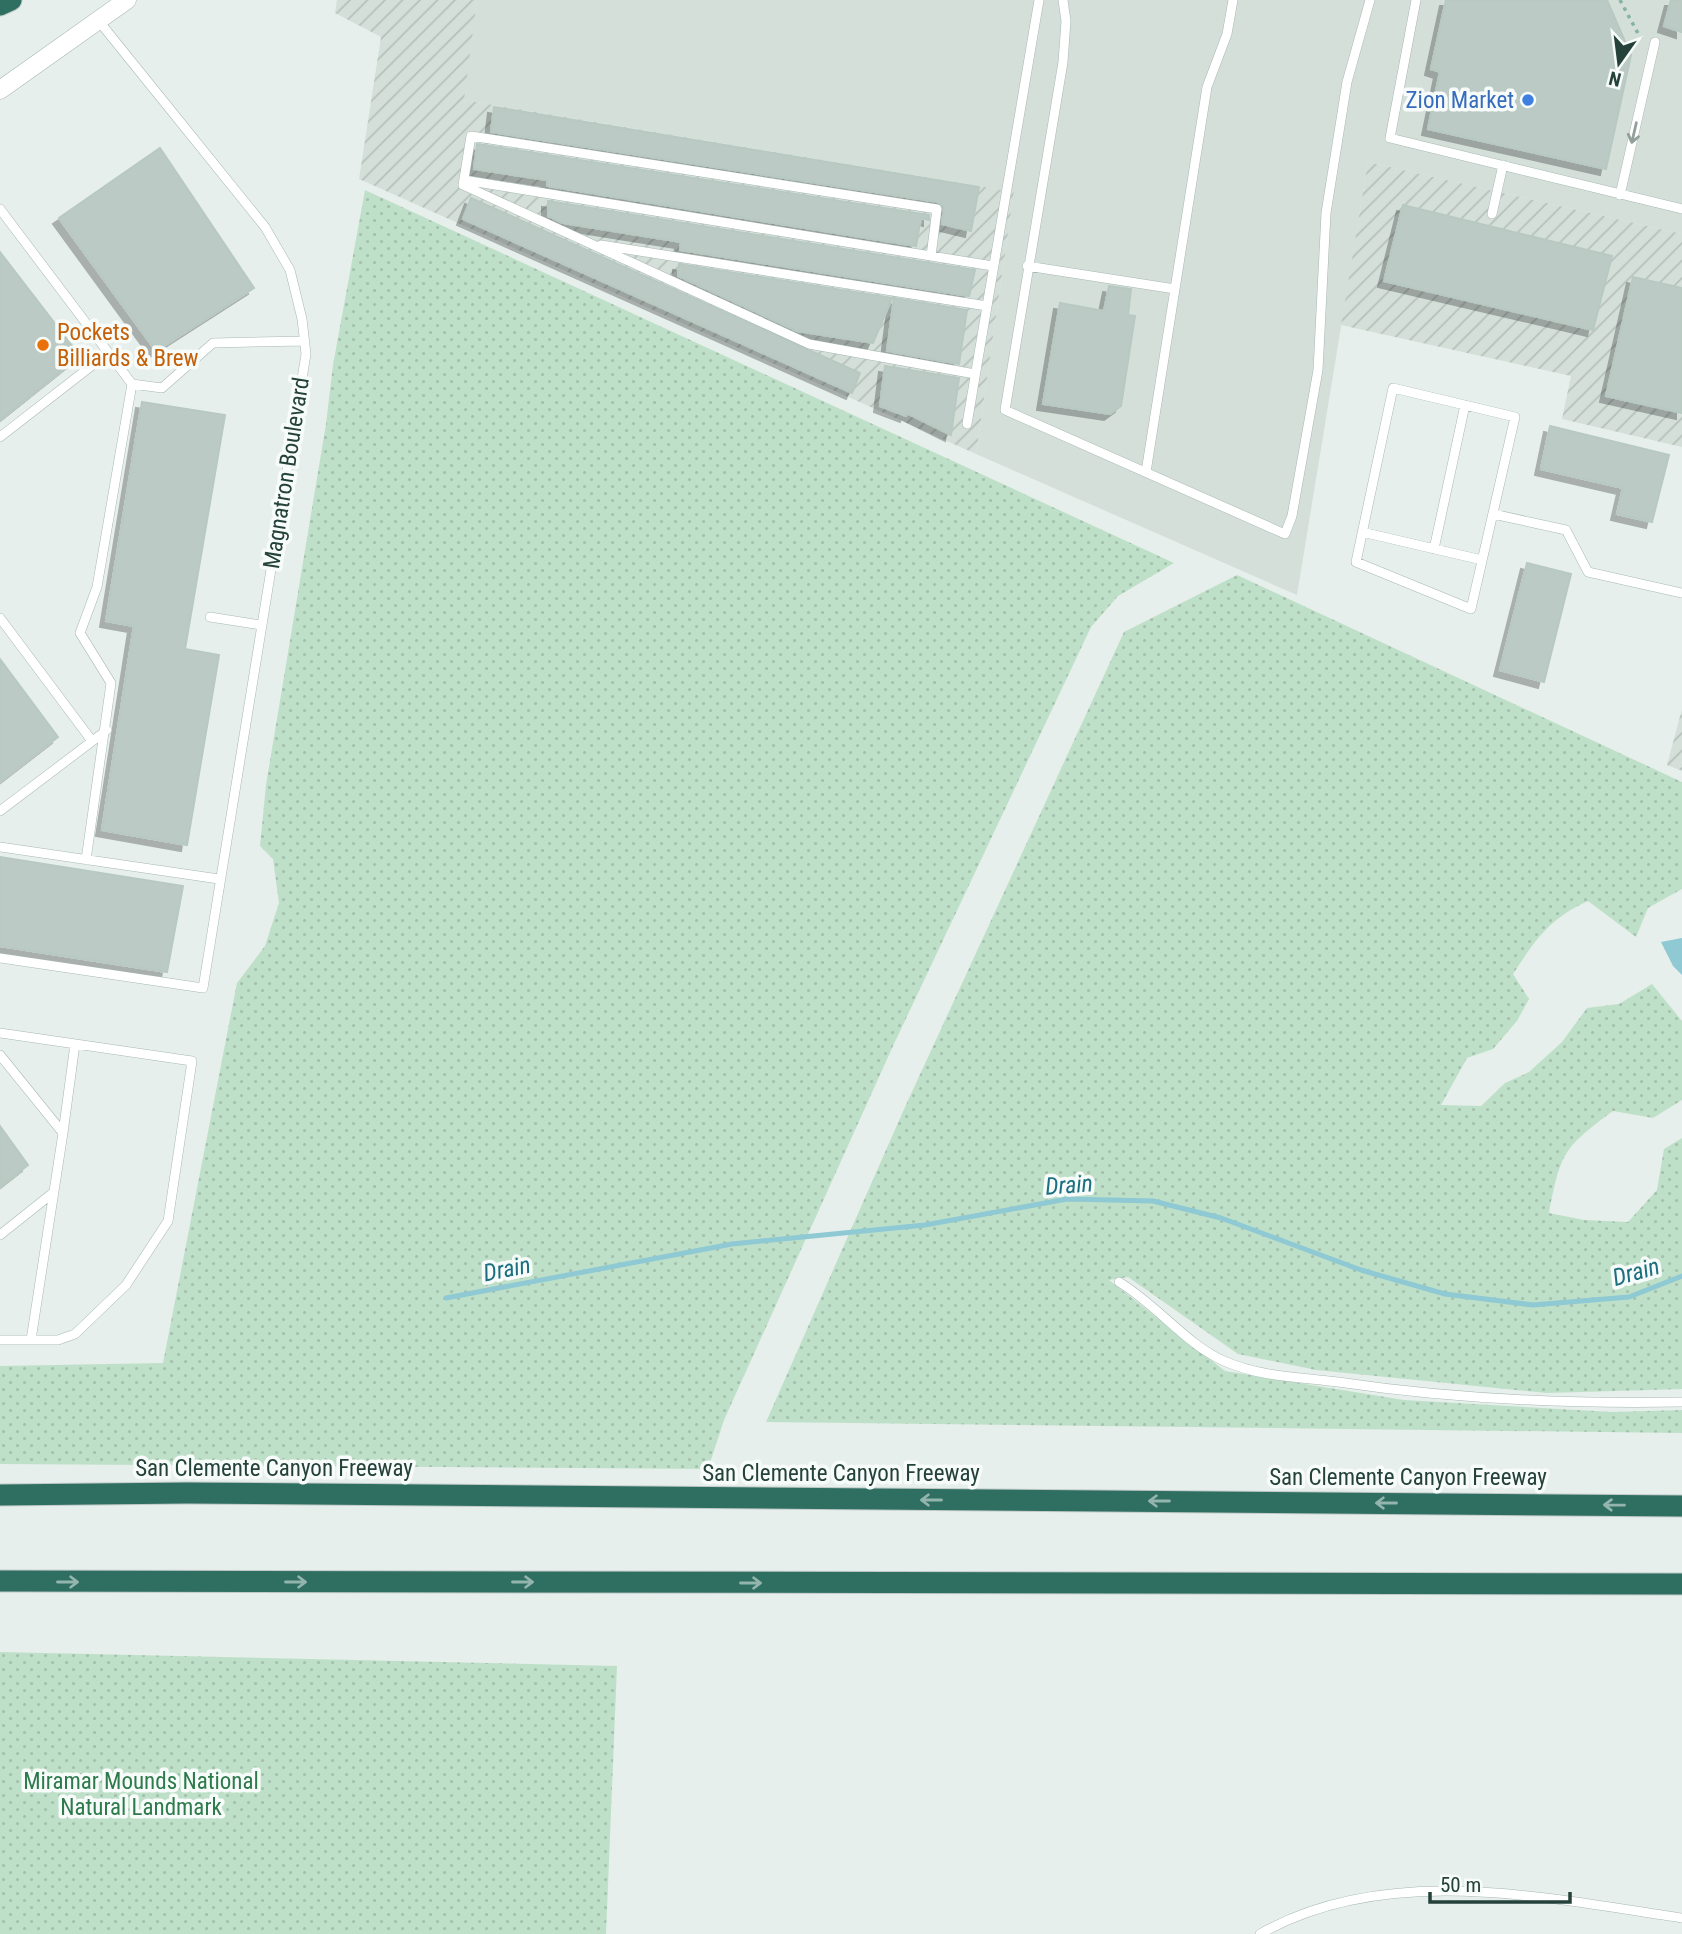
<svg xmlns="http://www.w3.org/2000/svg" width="1682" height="1934" font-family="'Roboto Condensed',sans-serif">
<defs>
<pattern id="industrial-furrows" width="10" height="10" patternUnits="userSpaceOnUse" patternTransform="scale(1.75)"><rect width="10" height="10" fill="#d4dfda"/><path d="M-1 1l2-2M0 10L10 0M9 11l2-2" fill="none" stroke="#b6c1bc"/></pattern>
<pattern id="grass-dots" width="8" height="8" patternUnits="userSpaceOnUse" patternTransform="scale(1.75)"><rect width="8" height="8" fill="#bfe0c8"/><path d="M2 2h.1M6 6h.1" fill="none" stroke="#a4c1ad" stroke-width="1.8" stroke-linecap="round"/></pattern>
<filter id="shadow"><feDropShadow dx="-6" dy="6" stdDeviation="0" flood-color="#0004"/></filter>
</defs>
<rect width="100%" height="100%" fill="#e6efeb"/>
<!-- built -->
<path fill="#d4dfda" d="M477,0h1205v234l-314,-72 -71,433 -321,-141 38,-262 -551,-92z"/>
<!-- industrial -->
<path fill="url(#industrial-furrows)" d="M337,0h140l-13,100 550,92 -38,262 -617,-275 22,-142 -46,-24z
M1368,162l314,72v213l-120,-28 9,-43 -230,-51z
M1682,709v62l-15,-6z"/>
<!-- grass -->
<path fill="url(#grass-dots)" d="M365,190l809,373 -56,33 -27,31 -198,419 -169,374 -16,49 -708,-5v-98l163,-3 74,-380 28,-37 14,-43 -6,-44 -13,-13 6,-61 60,-361 7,-59z
M1237,575l445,207v107l-34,19 -12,29 -48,-36c-38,17 -53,39 -75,73l16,25 -12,22 -24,28 -26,9 -26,47 40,1 24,-23 24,-11 33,-30 25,-34 32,-4 33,-20 30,37v79l-29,18 -40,-7c-50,37 -52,41 -64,102l35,7 44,2 29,-32 7,-41 18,-11v251l-135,4 -231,-23 -78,-16 -110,-77 -19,3 116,91 179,29 208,12 70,-2v23l-916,-11 139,-315 219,-475z
M0,1652l617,14 -11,268h-606z"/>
<!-- water -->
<path fill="#8ec9d4" d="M1682,938v37l-9,-9 -12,-24z"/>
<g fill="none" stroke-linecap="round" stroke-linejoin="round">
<!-- stream -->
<path stroke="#8ec9d4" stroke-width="5" d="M446,1298l286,-54 193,-19 142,-26 86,2 68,17 140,52 84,24 88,11 96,-8 53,-21"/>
</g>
<!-- building -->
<path fill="#bbcac4" stroke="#b8c9c2" stroke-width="2" filter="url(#shadow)" d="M1446,0h161l24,55 -25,114 -178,-40 12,-57 -9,-3z
M1671,0h11v32l-18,-6z
M494,107l485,80 -8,44 -29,-7 2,-17 -6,-5 -447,-70z
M477,144l452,71v5l-8,-2 -5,28 -369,-60v-6l-73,-11z
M160,148l94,140 -98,63 -97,-133z
M471,198l389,175 -8,20 -389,-174z
M548,201l382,62 45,7 -6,26 -289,-46 1,-8 -118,-19 -15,-7z
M1403,205l209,51 -19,74 -209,-49z
M0,252l80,104 -80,64z
M679,264l213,34 -19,45 -76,-12 -119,-55z
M1633,277l49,11v125l-76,-17z
M1109,286l22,3 -3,26 7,1 -14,90 -11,8 -67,-10 17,-101 44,8z
M894,298l73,12 -8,54 -72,-13z
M885,366l74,12 -8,57 -44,-22 -1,3 -26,-10z
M142,402l83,13 -40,234 34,6 -32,190 -85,-15 32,-204 -28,-5z
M1550,426l119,29 -17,67 -35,-8 6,-26 -82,-19z
M1527,563l44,11 -27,108 -44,-12z
M0,659l58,78 -58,45z
M0,857l183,29 -16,86 -167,-26z
M0,1126l28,39 -28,22z"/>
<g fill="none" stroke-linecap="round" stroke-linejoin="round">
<!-- lane casing -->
<g stroke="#a8b8b2" stroke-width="10">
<path id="lane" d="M1063,0l3,21 -3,41 -58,348 280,124 7,-18 26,-146 8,-157 21,-131 23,-82
M1416,0l-26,138 292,71
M464,180l467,76
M1620,195l35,-153
M0,209l132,175 -35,203 -17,46 31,50 -25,177
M1492,214l11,-49
M601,245l386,61
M1027,266l148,23
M975,374l-166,-30 -346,-159 8,-49 466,73 -6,47 62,10
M132,384l30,4 51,-45 91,-2
M1393,388l122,29 -44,192 -115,-47z
M967,424l72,-424
M0,437l108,-84
M1146,472l61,-385 20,-53 6,-34
M1493,514l73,16 22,42 94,21
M1362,532l120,28
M1434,549l31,-144
M210,617l51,8
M0,618l92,123
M0,811l107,-81
M0,847l219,32
M0,958l203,30 103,-634 -4,-35 -12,-49 -25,-43 -167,-207
M0,1033l192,28 -24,160 -42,64 -51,49 -17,6h-58
M0,1055l63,78 -32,207
M63,1133l12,-89
M0,1235l54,-43
M1119,1282c37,22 68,63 105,79 36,16 76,16 114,21 114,17 230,22 344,20
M1260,1934c127,-72 286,-36 422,-16"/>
</g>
<!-- street casing -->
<g stroke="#a8b8b2" stroke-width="19">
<path id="street" d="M0,90l127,-90"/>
</g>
<!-- highway casing -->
<g stroke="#c2cac8" stroke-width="23">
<path id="highway" d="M0,5l11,-5
M0,1495l187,-2 1495,13
M0,1581l1682,3"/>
</g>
<!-- path -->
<path stroke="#86b3a5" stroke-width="3.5" stroke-dasharray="3.5 5" stroke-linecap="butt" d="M1620,0l21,39"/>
<!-- lane -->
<use href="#lane" stroke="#fff" stroke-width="9"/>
<!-- street -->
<use href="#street" stroke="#fff" stroke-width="18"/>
<!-- highway -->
<use href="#highway" stroke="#2f6f62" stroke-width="21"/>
</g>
<!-- one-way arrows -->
<defs><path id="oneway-shaft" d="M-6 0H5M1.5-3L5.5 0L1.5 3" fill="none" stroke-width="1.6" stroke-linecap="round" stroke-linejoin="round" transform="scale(1.75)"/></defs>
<use stroke="#92a09c" href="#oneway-shaft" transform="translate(1634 133) rotate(103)"/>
<g stroke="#93b5ae">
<use href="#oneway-shaft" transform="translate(931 1500) rotate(-180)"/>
<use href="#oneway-shaft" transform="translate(1159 1501) rotate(-180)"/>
<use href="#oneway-shaft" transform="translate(1386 1503) rotate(-180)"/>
<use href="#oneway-shaft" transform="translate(1614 1505) rotate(-179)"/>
<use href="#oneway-shaft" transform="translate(68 1582)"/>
<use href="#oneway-shaft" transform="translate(296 1582)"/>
<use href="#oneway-shaft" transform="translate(523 1582)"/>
<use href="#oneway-shaft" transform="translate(751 1583)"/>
</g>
<!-- markers -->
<circle fill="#3f7fe0" stroke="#f7fbf9" stroke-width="2.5" cx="1528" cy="100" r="7"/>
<circle fill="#e8710a" stroke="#f7fbf9" stroke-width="2.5" cx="43" cy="345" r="7"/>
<g text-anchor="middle" stroke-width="7" stroke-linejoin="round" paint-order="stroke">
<!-- shop labels -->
<g font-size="23" fill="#366cbe" stroke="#f7fbf9" text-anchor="end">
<text x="1514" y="108">Zion Market</text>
</g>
<!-- food labels -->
<g font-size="23" fill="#c56008" stroke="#f7fbf9" text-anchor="start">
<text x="57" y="340">Pockets<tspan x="57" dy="26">Billiards &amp; Brew</tspan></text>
</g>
<!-- street labels -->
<g font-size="23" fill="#24423a" stroke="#f7fbf9">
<text transform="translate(286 473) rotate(-81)" y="8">Magnatron Boulevard</text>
<text x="274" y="1476">San Clemente Canyon Freeway</text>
<text x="841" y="1481">San Clemente Canyon Freeway</text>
<text x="1408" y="1485">San Clemente Canyon Freeway</text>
</g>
<!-- park labels -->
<g font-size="23" fill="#2d7a4b" stroke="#f7fbf9">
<text x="141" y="1789">Miramar Mounds National<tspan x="141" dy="26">Natural Landmark</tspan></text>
</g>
<!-- water labels -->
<g font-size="24" font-style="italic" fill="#1c6f80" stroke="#f7fbf9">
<text transform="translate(1069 1185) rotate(-4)" y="8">Drain</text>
<text transform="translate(507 1269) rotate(-11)" y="8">Drain</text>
<text transform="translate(1636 1272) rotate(-16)" y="8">Drain</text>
</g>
</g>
<!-- north arrow -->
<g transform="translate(1619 63) rotate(194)" stroke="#f7fbf9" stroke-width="5" paint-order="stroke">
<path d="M0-5L12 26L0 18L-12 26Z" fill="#24423a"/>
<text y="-10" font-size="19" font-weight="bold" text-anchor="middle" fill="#24423a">N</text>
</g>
<!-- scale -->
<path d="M1430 1892v10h140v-10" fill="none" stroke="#24423a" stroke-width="3.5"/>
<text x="1440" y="1892" font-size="21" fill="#24423a" stroke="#f7fbf9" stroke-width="5" paint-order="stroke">50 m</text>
</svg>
